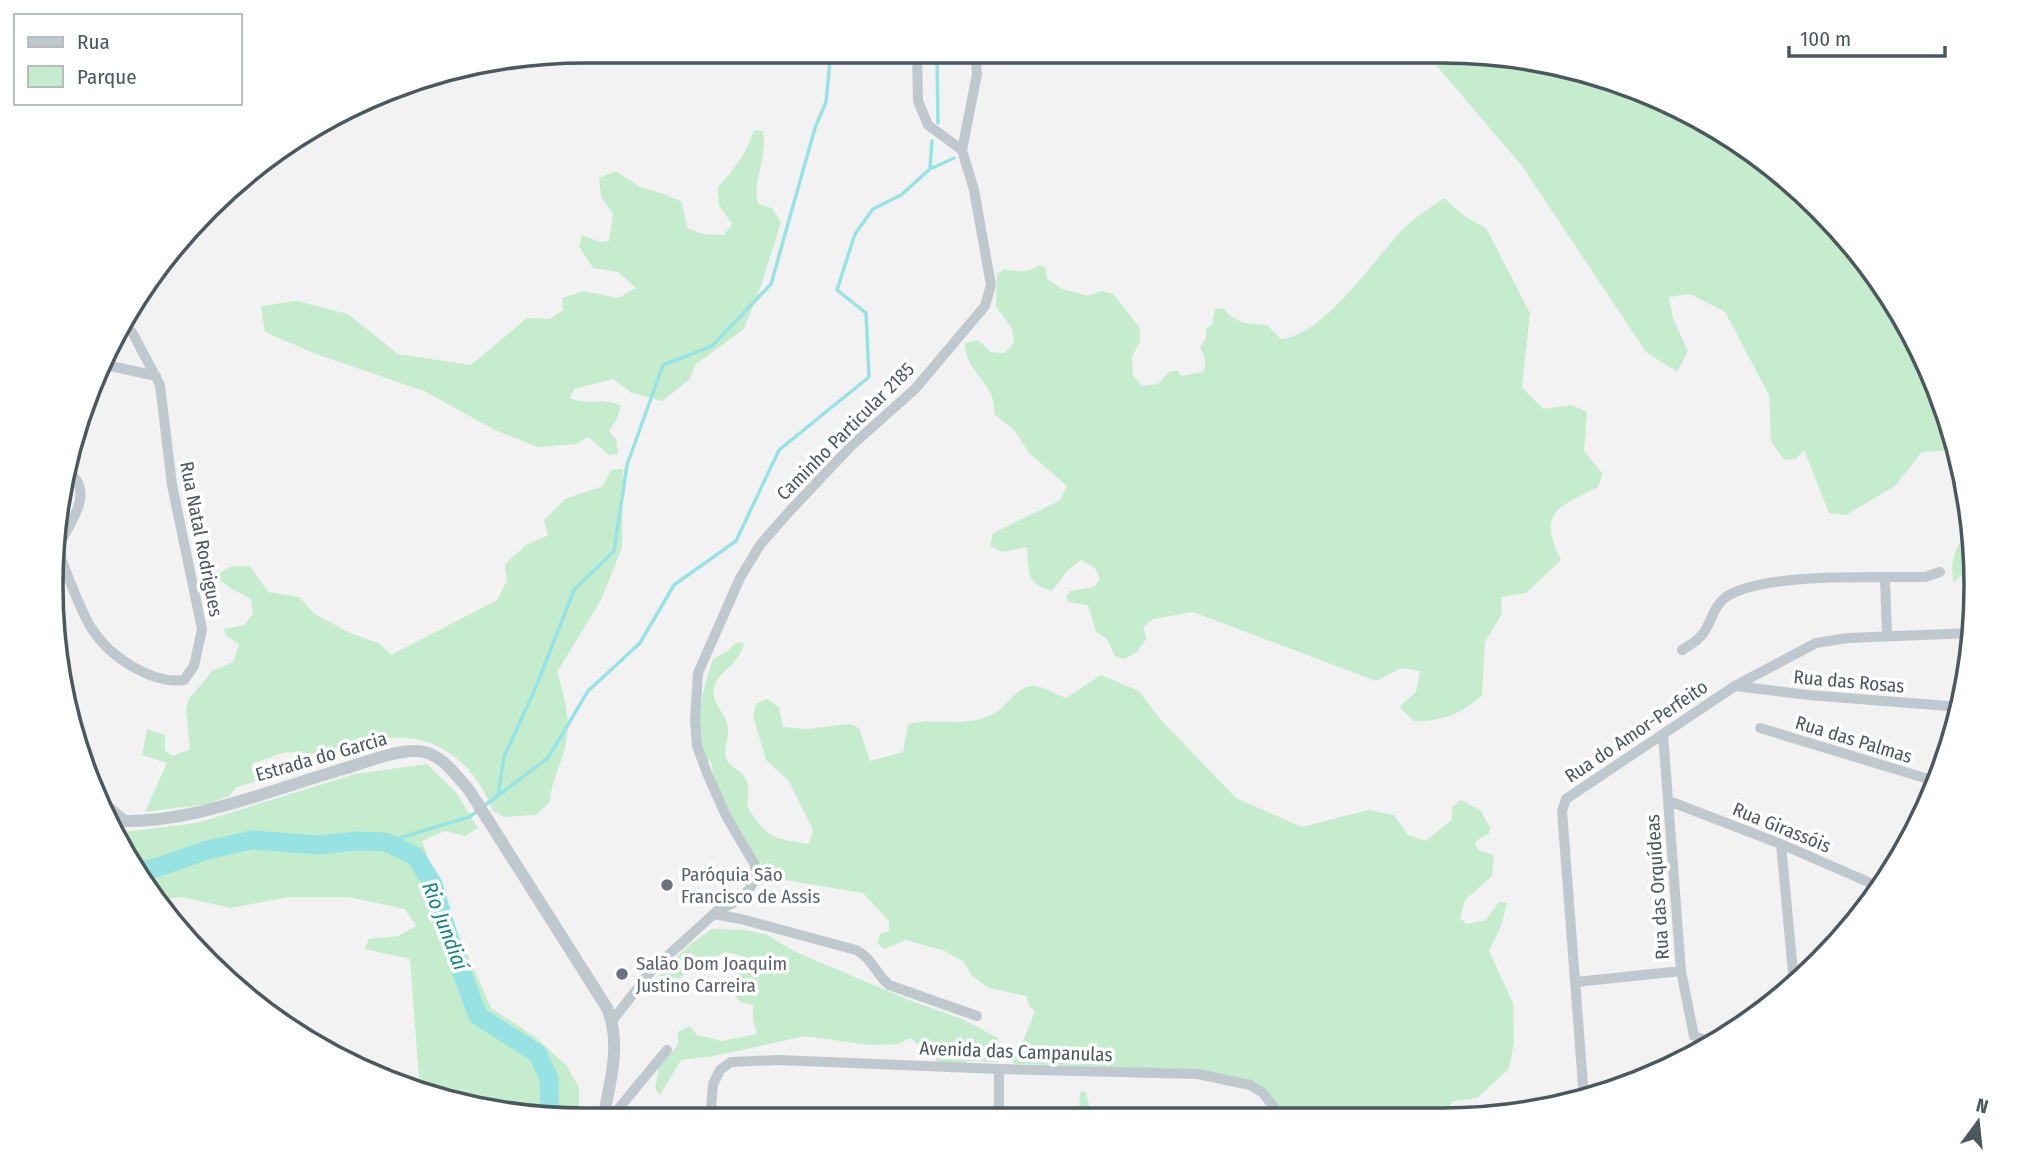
<svg xmlns="http://www.w3.org/2000/svg" width="2027" height="1171" font-family="'Fira Sans Condensed',sans-serif">
<rect width="100%" height="100%" fill="#f3f2f2"/>
<!-- green -->
<path fill="#c5eccd" d="M1425,52h52l137,27 124,62 81,66 67,81 49,92 22,70 -35,2 -27,34 -49,29 -17,-2 -25,-63 -8,9 -12,1 -13,-19 -2,-46 -44,-83 -35,-18 -21,3 4,21 15,33 -11,21 -31,-20 -124,-186z
M754,130l9,1c5,28 -11,48 -5,73l14,4 9,14 -20,64 -17,43 -48,35 -7,16 -27,21 -30,-8 -19,-14 -39,10 -4,9c18,8 33,-1 51,8l-4,13 -8,12 7,8 2,15 -9,1 -21,-18 -12,7 -38,3 -43,-17 -71,-39 -108,-37 -51,-22 -4,-26 36,-5 51,13 50,40 73,11 56,-47 23,1 13,-9 -1,-12 21,-7 35,7 18,-10 -18,-16 -25,-4 -14,-22 3,-11 18,7 9,-1 4,-27 -12,-17 -2,-19 17,-7 24,16 24,7 18,8 5,26 16,6 21,1 8,-11 -13,-19 -1,-18c16,-17 29,-35 36,-57z
M1444,198l20,18 22,12 44,85 -8,74 21,22 29,-4 15,7 -3,39 19,23 -5,13c-41,21 -61,24 -37,73l-35,33 -25,4 1,17 -17,28 -3,54c-25,19 -36,25 -68,25l-15,-14 17,-15 4,-21 -19,-3 -25,13 -183,-69 -40,7 -10,8 4,11 -10,14 -13,7 -9,-3 -8,-17 -11,-7 -8,-27 -19,-3 -3,-5 4,-6 24,-4 6,-8 -5,-11 -14,-8 -13,10 -16,21c-27,-7 -23,-20 -25,-44l-25,5 -12,-6 3,-13 66,-32 8,-15 -38,-33 -14,-22 -21,-17c0,-4 0,-12 -2,-17 -7,-19 -28,-31 -27,-54l13,-3 13,12 13,1 10,-10 -2,-15 -16,-21 1,-33 8,-5c15,4 22,3 35,-4l6,3 1,11 15,10 26,7 13,-5 12,3 27,34v13l-8,16 1,19 9,10 16,-2 12,-13h8l3,5 21,-4 3,-4v-10l-5,-11 6,-9v-9l6,-5 3,-15 8,-1c13,16 25,16 44,17l14,14c43,-4 91,-77 120,-108 12,-13 29,-23 43,-33z
M623,469l-1,79 -21,52 -44,72c7,23 14,46 9,71 -4,22 -14,33 -16,59l-14,13 -31,2 -12,-6c-13,-35 -40,-65 -78,-72 -14,-2 -30,0 -45,-1 -33,31 -43,13 -81,14 -13,1 -23,9 -36,11l-1,7 8,6 -6,6 -17,5 -8,9 -22,8 -62,8 22,-49 -25,-8 5,-26 18,6v16l8,5 17,-7 -4,-39 3,-11 23,-28 21,-9 6,-18 -13,-8 -2,-7 20,-4 9,-11 -2,-15 -19,-10 -14,-10v-5l14,-8h18l18,26 31,5 16,17 33,18 32,12 11,11 106,-55 10,-19 -2,-17 21,-19 22,-10 -4,-15 21,-21 38,-13 8,-16z
M1971,527l3,37 -20,18c-6,-20 3,-39 17,-55z
M737,642l7,1c-4,22 -26,27 -30,45 -3,13 9,23 13,35 5,11 -6,27 0,37 2,5 8,8 12,11 12,10 10,21 8,35 21,33 24,32 62,38l4,-14 -24,-49 -23,-21 -13,-44 3,-12 11,-5 12,8 4,20 24,2 43,-5 9,4 11,33 33,-9 5,-28c29,-7 59,5 87,-11 12,-7 24,-29 40,-27 10,1 22,9 31,12l35,-23 38,16 21,28 76,79 66,29 66,-17 26,5 14,20 17,6 27,-21v-13l9,-7 19,10 10,17 -1,7 -12,6 -2,5 4,5 15,5 -2,21 -27,24 -5,18 7,6 19,-4 13,-18 8,1 -6,23 -12,25 24,52 1,40 -5,26 -32,29 -24,3 -11,18h-154l-23,-28 -64,-21 -187,-6 -4,-7 4,-8 10,-10 11,-28 -6,-5 -3,-10 -37,-8 -18,-13 -7,-13 -19,-11 -39,-11 -22,9 -7,-6 3,-9 9,-3v-10l-26,-28 -102,-17c-9,-40 -46,-71 -50,-115h-5c-12,-35 -5,-68 7,-102l13,-7z
M427,764l29,28 22,36 -13,8 -21,-5 -22,10 23,63 46,104 43,28 33,30 12,22v31h-29l-130,-27 -10,-133 -45,-10 4,-10 29,-3 18,-10 -11,-17 -57,-12h-59l-59,11 -47,-11 -28,3 -39,-67 81,-10 158,-49z
M712,929l35,1 20,5 29,17 113,48 53,19 36,19 6,19 -7,5 -29,-1 -16,12 -42,-35 -11,6 -30,1 -64,-9 -91,20 -33,4 -21,35 -5,-6 4,-22 19,-22v-13l12,-6 7,9 24,6 36,-7 -4,-14v-15l-13,-3 -5,-7 4,-19v-21l-14,-3 -40,22 -25,18 -9,-8 38,-39z
M1084,1091l2,2 7,26h-14l1,-27z"/>
<g fill="none" stroke-linecap="round" stroke-linejoin="round">
<!-- stream -->
<path stroke="#97e3e4" stroke-width="3.5" d="M937,51l1,72
M930,169l2,-28
M498,795l6,-38 32,-70 38,-97 40,-39 13,-86 36,-100 49,-19 59,-62 44,-156 11,-26 5,-51
M484,806l64,-48 40,-67 52,-48 34,-58 62,-44 43,-91 90,-73 -3,-64 -29,-23 18,-56 18,-25 28,-14 29,-26 24,-11
M386,842l83,-25 9,-6"/>
<!-- river -->
<path stroke="#97e3e4" stroke-width="19" d="M138,871l21,-4 48,-17 45,-10 67,5 37,-4 30,1 29,14 18,28 16,54 29,78 59,37 12,25 1,41"/>
<!-- minor -->
<path stroke="#bfc8cc" stroke-width="10" d="M917,51l1,50 10,24 34,25
M106,365l50,11
M59,544c12,-21 37,-55 8,-72
M59,553c10,25 19,53 33,76 18,28 59,55 92,51l10,-14 8,-37 -30,-144 -12,-100 -28,-53 -8,-6
M1885,578l2,58
M1682,650c9,-6 19,-11 24,-21 7,-12 8,-23 20,-32 37,-25 151,-19 199,-20l15,-5
M1735,686l73,9 153,12
M1760,728l178,54
M1663,734l18,237 13,65 10,4 15,1
M90,785l12,16 25,21
M1669,801l112,43 101,44
M1781,844l13,139
M714,914l27,5 115,31c15,7 20,24 33,35l88,31
M1576,982l105,-11
M612,1021l39,-50 66,-60 16,-8 15,-12 6,-10 1,-16 -29,-49 -19,-43 -10,-27 -2,-25 3,-48 42,-95 20,-33 28,-32 63,-67 64,-57 70,-83 6,-21 -17,-95 -12,-40 15,-76 -2,-23
M999,1069v50
M1584,1098l-22,-287 4,-12 169,-113 81,-43 32,-5 124,-5
M610,1119l57,-69
M710,1119l3,-35 7,-14 11,-8 47,-2 221,9 199,5 52,11 13,8 20,26"/>
<!-- tertiary -->
<path stroke="#bfc8cc" stroke-width="12" d="M109,821c81,4 158,-30 234,-52 21,-6 50,-18 72,-18 24,-1 40,23 54,39l138,218c15,36 3,74 -4,111"/>
</g>
<!-- markers -->
<g fill="#6b7280" stroke="#fff" stroke-width="2.5">
<circle cx="667" cy="885" r="7"/>
<circle cx="622" cy="974" r="7"/>
</g>
<g text-anchor="middle" stroke-width="7" stroke-linejoin="round" paint-order="stroke">
<!-- street labels -->
<g font-size="19" fill="#4b585d" stroke="#fff">
<text transform="translate(845 431) rotate(-45)" y="7">Caminho Particular 2185</text>
<text transform="translate(202 539) rotate(79)" y="7">Rua Natal Rodrigues</text>
<text transform="translate(1849 681) rotate(5)" y="7">Rua das Rosas</text>
<text transform="translate(1636 731) rotate(-34)" y="7">Rua do Amor-Perfeito</text>
<text transform="translate(1854 739) rotate(17)" y="7">Rua das Palmas</text>
<text transform="translate(321 756) rotate(-16)" y="7">Estrada do Garcia</text>
<text transform="translate(1782 827) rotate(22)" y="7">Rua Girassóis</text>
<text transform="translate(1657 887) rotate(-94)" y="7">Rua das Orquídeas</text>
<text transform="translate(1016 1051) rotate(2)" y="7">Avenida das Campanulas</text>
</g>
<!-- worship labels -->
<g font-size="19" fill="#5b616d" stroke="#fff" text-anchor="start">
<text x="681" y="881">Paróquia São<tspan x="681" dy="22">Francisco de Assis</tspan></text>
<text x="636" y="970">Salão Dom Joaquim<tspan x="636" dy="22">Justino Carreira</tspan></text>
</g>
<!-- water labels -->
<g font-size="21" font-style="italic" fill="#198383" stroke="#fff">
<text transform="translate(445 926) rotate(69)" y="7">Rio Jundiaí</text>
</g>
</g>
<!-- crop -->
<path d="M0 0H2027V1171H0ZM585 63H1442A522 522 0 0 1 1964 585V586A522 522 0 0 1 1442 1108H585A522 522 0 0 1 63 586V585A522 522 0 0 1 585 63Z" fill="#fff" fill-rule="evenodd"/>
<path fill="none" stroke="#4b585d" stroke-width="3.5" d="M585 63H1442A522 522 0 0 1 1964 585V586A522 522 0 0 1 1442 1108H585A522 522 0 0 1 63 586V585A522 522 0 0 1 585 63Z"/>
<!-- legend -->
<rect x="14" y="14" width="228" height="91" fill="#ffffff" stroke="#b7bcbe" stroke-width="2"/>
<rect x="28" y="37" width="35" height="10" fill="#bfc8cc" stroke="#b7bcbe" stroke-width="2"/>
<text x="77" y="49" font-size="21" fill="#4b585d">Rua</text>
<rect x="28" y="66" width="35" height="21" fill="#c5eccd" stroke="#b7bcbe" stroke-width="2"/>
<text x="77" y="84" font-size="21" fill="#4b585d">Parque</text>
<!-- north arrow -->
<g transform="translate(1978 1122) rotate(15)" stroke="#ffffff" stroke-width="5" paint-order="stroke">
<path d="M0-5L12 26L0 18L-12 26Z" fill="#4b585d"/>
<text y="-10" font-size="19" font-weight="bold" text-anchor="middle" fill="#4b585d">N</text>
</g>
<!-- scale -->
<path d="M1789 46v10h156v-10" fill="none" stroke="#4b585d" stroke-width="3.5"/>
<text x="1800" y="46" font-size="21" fill="#4b585d" stroke="#ffffff" stroke-width="5" paint-order="stroke">100 m</text>
</svg>
